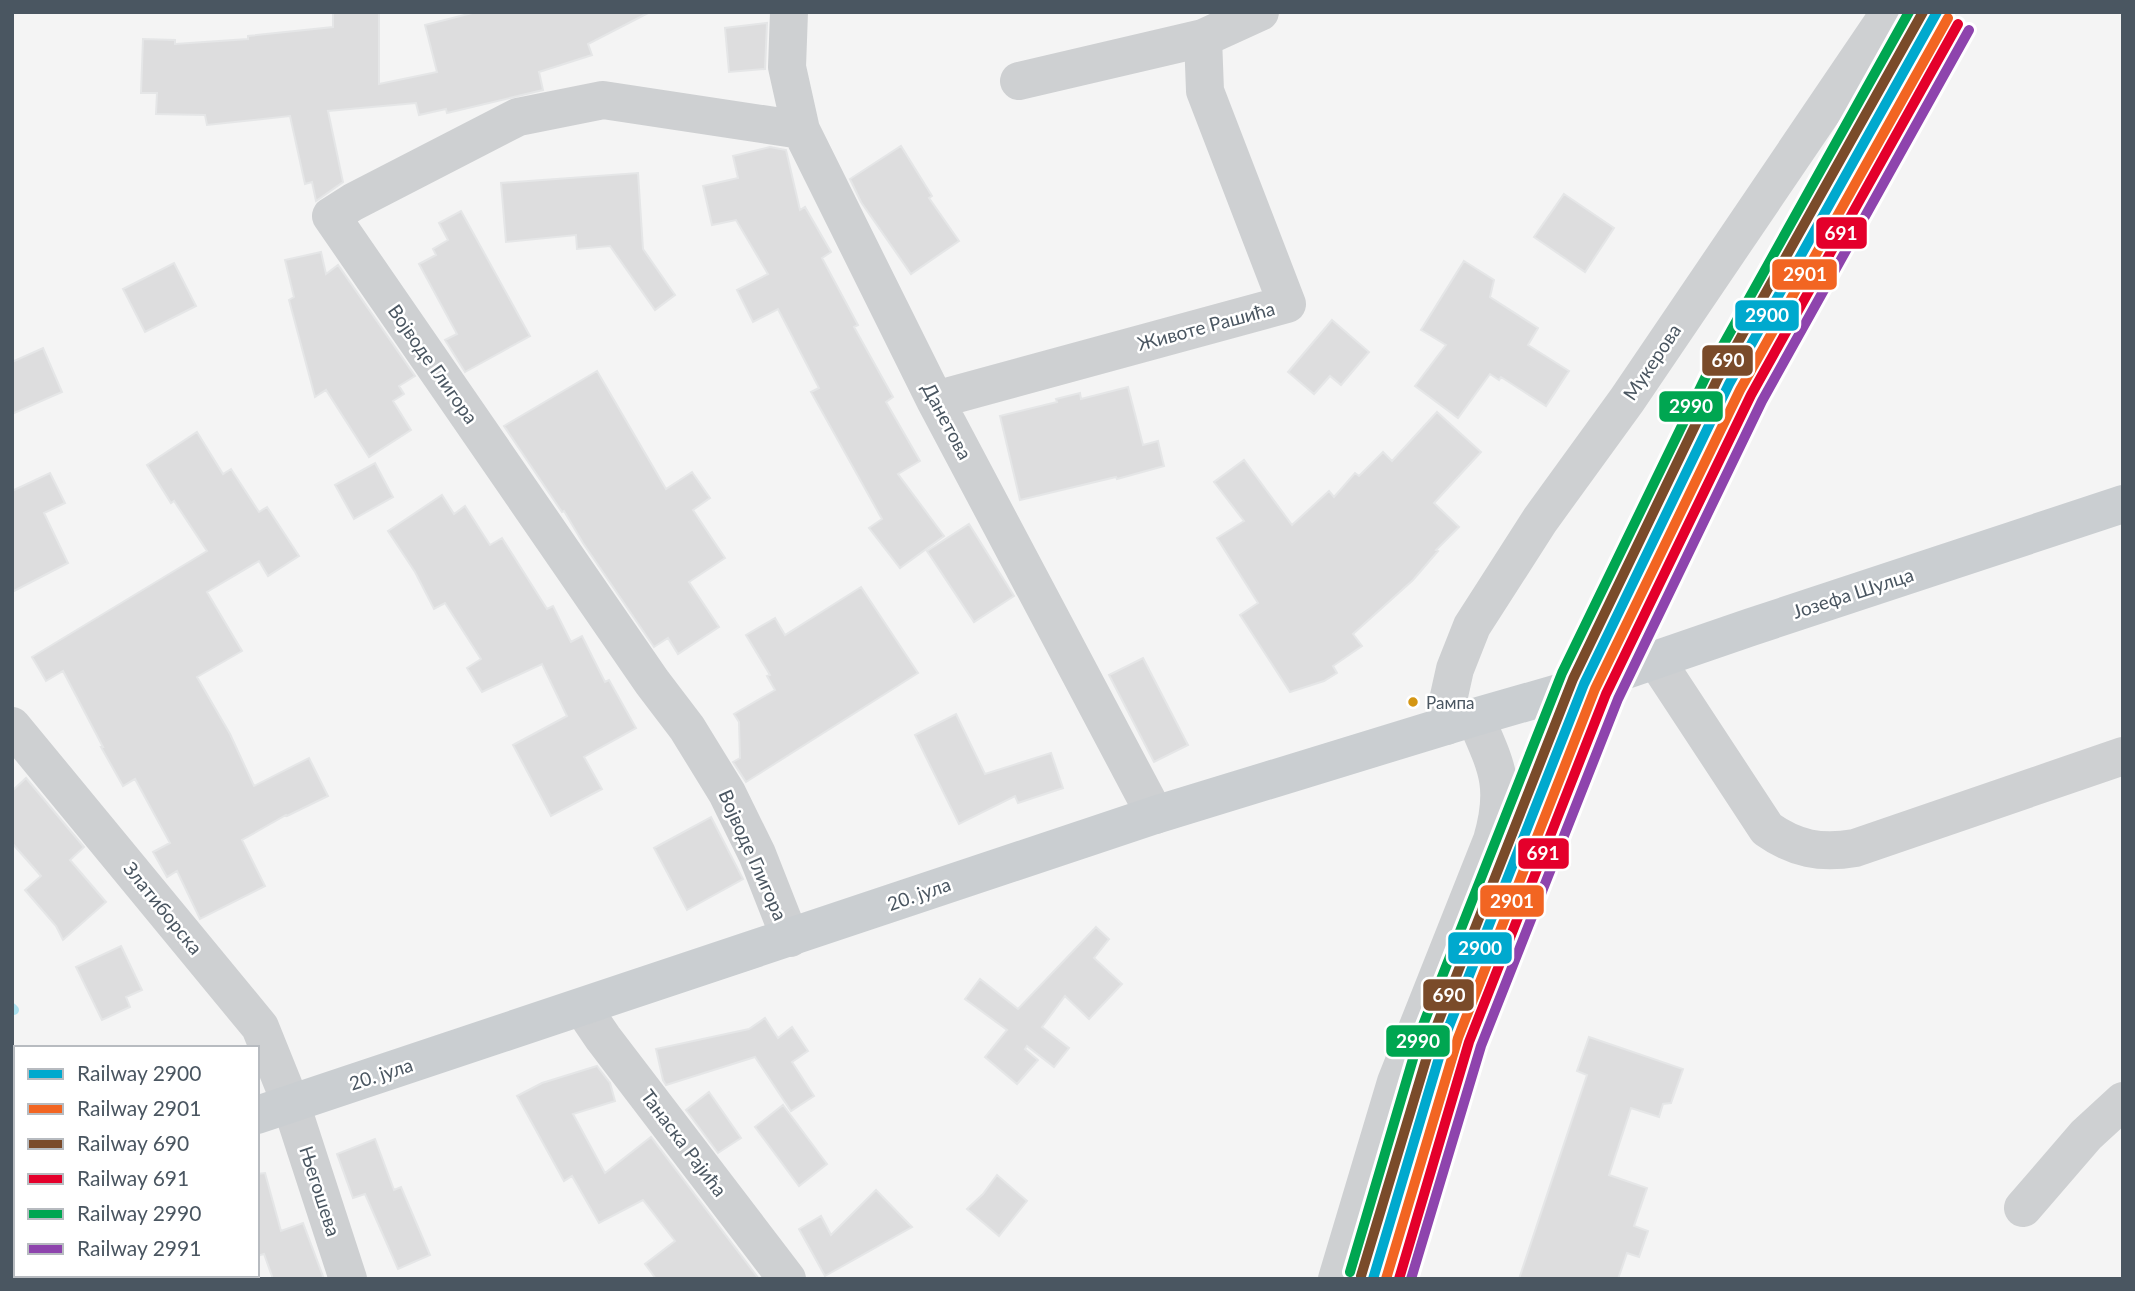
<svg xmlns="http://www.w3.org/2000/svg" width="2135" height="1291" font-family="Lato,sans-serif">
<rect width="100%" height="100%" fill="#f4f4f4"/>
<g fill="none" stroke-linecap="round" stroke-linejoin="round">
<!-- stream -->
<path stroke="#aee2f0" stroke-width="10" d="M12,1008l2,2
M142,1275l1,4"/>
</g>
<!-- building -->
<path fill="#ddddde" stroke="#e5e6e7" stroke-width="2" d="M333,12h46v72l58,-12 -12,-47 51,-13h174l-62,32 4,11 -53,17 4,18 -96,23 -1,-4 -27,6 -3,-12 -88,8 15,71 -27,19 -4,-19 -7,2 -15,-68 -83,9 -2,-10 -49,-1 1,-21h-16l2,-54 32,1v4l73,-5v-3l85,-9z
M767,23l-2,46 -36,3 -4,-44z
M901,146l31,50 -3,2 30,43 -48,33 -50,-72 -11,-23z
M770,147l16,3 14,60 5,-3 26,45 -9,6 36,67 -4,2 39,70 -7,5 34,59 -22,13 46,62 -44,32 -31,-40 13,-9 -71,-127 8,-4 -41,-79 -25,13 -16,-32 31,-16 -32,-54 -24,5 -9,-39 35,-8 -5,-22z
M638,173l5,76 32,46 -20,15 -45,-64 -33,3 -1,-14 -70,7 -5,-59z
M1564,194l50,34 -29,44 -51,-35z
M461,211l69,125 -65,36 -20,-32 12,-6 -38,-70 17,-9 -3,-6 15,-9 -9,-17z
M321,252l5,22 12,-9 77,111 -16,10 5,8 -11,7 18,29 -42,27 -43,-67 -11,7 -26,-97 5,-3 -9,-37z
M1464,261l30,19 -4,17 48,31 -10,17 41,26 -23,35 -45,-29 -2,3 -9,-6 -32,44 -43,-32 31,-41 -25,-15z
M174,263l22,43 -51,26 -22,-43z
M1332,320l37,32 -28,33 -11,-9 -16,18 -26,-22z
M43,348l19,44 -50,22v-52z
M597,371l69,118 26,-17 18,26 -17,12 32,48 -36,24 30,45 -41,27 -10,-16 -14,9 -71,-104 -19,-32 -2,1 -58,-86z
M1128,387l15,58 15,-4 6,25 -47,13 -1,-2 -96,23 -20,-84 57,-14 -1,-3 24,-6 1,6z
M1437,412l44,40 -47,51 25,24 -23,23 2,1 -25,29 -60,54 9,12 -29,20 4,7 -13,8 -34,11 -50,-77 18,-12 -41,-65 27,-17 -30,-39 30,-22 48,65 37,-34 5,6 21,-24 4,3 24,-24 9,9z
M197,432l26,42 8,-5 28,43 8,-5 32,49 -31,20 -9,-15 -52,31 35,59 -45,26 33,57 24,52 55,-28 19,38 -41,20 -1,-1 -44,25 23,46 -65,33 -23,-48 -10,6 -14,-25 17,-9 -35,-64 -12,7 -22,-39h2l-40,-76 -17,10 -14,-24 175,-106 -33,-50 -3,2 -24,-38z
M375,463l18,34 -39,22 -19,-34z
M50,473l15,30 -21,10 24,50 -56,29v-101z
M442,495l12,19 11,-8 25,39 12,-7 45,71 6,-3 18,36 11,-6 23,46 4,-2 27,48 -52,29 18,32 -51,27 -38,-71 54,-29 -25,-52 -60,28 -15,-24 14,-9 -36,-56 -11,6 -19,-37 -27,-41z
M969,524l45,72 -40,26 -47,-71z
M861,587l57,86 -172,109 -13,-20 7,-4 -1,-36 -5,-8 41,-24 -8,-14 3,-1 -24,-40 29,-17 10,17z
M1143,658l45,87 -34,17 -45,-87z
M956,714l29,60 66,-21 12,35 -45,15 -3,-7 -56,28 -44,-89z
M26,778l58,69 -14,13 36,42 -43,38 -7,-14 -31,-36 16,-14 -29,-33v-52z
M711,817l32,62 -56,31 -33,-62z
M1096,927l13,12 -15,19 28,26 -33,35 -24,-23 -23,31 27,21 -15,19 -27,-21 -2,3 13,11 -21,24 -32,-27 22,-27 -42,-31 15,-20 38,30z
M121,946l21,44 -16,7 4,10 -28,13 -26,-53z
M765,1018l13,20 14,-11 16,24 -16,11 22,34 -23,15 -36,-54 -89,28 -3,-5 -7,-31 93,-20z
M1589,1037l94,32 -12,34 -8,1 -4,13 -28,-9 -22,67 38,13 -13,38 14,5 -9,26 -12,-4 -9,26h-99l68,-204 -10,-4z
M597,1066l13,17 5,18 -42,13 32,59 46,-36 108,142h-103l-11,-15 30,-23 -32,-41 -44,23 -27,-47 -8,5 -47,-85 25,-13z
M709,1092l32,46 -23,15 -32,-43z
M783,1105l44,59 -28,22 -44,-59z
M375,1139l19,51 7,-3 29,68 -32,14 -33,-75 -12,4 -16,-44z
M265,1173l16,58 22,-8 21,56h-51l-9,-25 -7,2v-82z
M997,1175l30,26 -28,35 -32,-27 16,-15z
M876,1190l36,37 -87,49 -26,-47 22,-13 10,19z"/>
<g fill="none" stroke-linecap="round" stroke-linejoin="round">
<!-- minor -->
<path stroke="#ced0d2" stroke-width="38" d="M789,12l-2,55 14,63 134,270 220,415
M1019,81l184,-43 57,-26
M935,400l352,-96 -82,-213 -2,-53
M1656,660l111,169c28,20 54,25 88,19l268,-92
M12,726l248,301 31,77 57,175
M1446,726l3,-30 6,-27 17,-43 68,-106 87,-120 263,-388
M790,938l-33,-84 -30,-61 -40,-65 -35,-46 -321,-466 22,-14 165,-85 85,-17 198,30
M582,1007l21,31 184,241
M2023,1208l63,-73 37,-34
M1337,1279l59,-197 96,-242c16,-55 4,-74 -17,-123"/>
<!-- major -->
<path stroke="#caced1" stroke-width="38" d="M257,1115l898,-300 320,-98 87,-25 189,-65 372,-123
M12,1198l4,-1"/>
<!-- rail-1 casing -->
<g stroke="#fff" stroke-width="16">
<path id="rail-1" d="M1373,1279l73,-245 138,-350 145,-300 208,-372"/>
</g>
<!-- rail-2 casing -->
<g stroke="#fff" stroke-width="16">
<path id="rail-2" d="M1386,1279l72,-241 137,-349 145,-299 208,-372"/>
</g>
<!-- rail-3 casing -->
<g stroke="#fff" stroke-width="16">
<path id="rail-3" d="M1361,1276l74,-246 138,-351 145,-301 205,-366"/>
</g>
<!-- rail-4 casing -->
<g stroke="#fff" stroke-width="16">
<path id="rail-4" d="M1399,1279l70,-237 137,-348 145,-299 207,-371"/>
</g>
<!-- rail-5 casing -->
<g stroke="#fff" stroke-width="16">
<path id="rail-5" d="M1350,1272l73,-247 139,-352 146,-301 201,-360"/>
</g>
<!-- rail-6 casing -->
<g stroke="#fff" stroke-width="16">
<path id="rail-6" d="M1411,1279l70,-233 137,-347 144,-298 207,-371"/>
</g>
<!-- rail-1 -->
<use href="#rail-1" stroke="#00a9ce" stroke-width="10"/>
<!-- rail-2 -->
<use href="#rail-2" stroke="#f26522" stroke-width="10"/>
<!-- rail-3 -->
<use href="#rail-3" stroke="#7a4b2a" stroke-width="10"/>
<!-- rail-4 -->
<use href="#rail-4" stroke="#e4002b" stroke-width="10"/>
<!-- rail-5 -->
<use href="#rail-5" stroke="#00a651" stroke-width="10"/>
<!-- rail-6 -->
<use href="#rail-6" stroke="#8e44ad" stroke-width="10"/>
</g>
<!-- markers -->
<circle fill="#d49613" stroke="#fff" stroke-width="2.5" cx="1413" cy="702" r="6"/>
<g text-anchor="middle" stroke-width="5" stroke-linejoin="round" paint-order="stroke">
<!-- bus labels -->
<g font-size="17" fill="#4a5661" stroke="#fff" text-anchor="start">
<text x="1426" y="709">Рампа</text>
</g>
<!-- street labels -->
<g font-size="19" fill="#4a5661" stroke="#fff">
<text transform="translate(1206 326) rotate(-15)" y="7">Животе Рашића</text>
<text transform="translate(1652 362) rotate(-56)" y="7">Мукерова</text>
<text transform="translate(433 364) rotate(55)" y="7">Војводе Глигора</text>
<text transform="translate(947 421) rotate(62)" y="7">Данетова</text>
<text transform="translate(1853 593) rotate(-18)" y="7">Јозефа Шулца</text>
<text transform="translate(753 855) rotate(66)" y="7">Војводе Глигора</text>
<text transform="translate(919 894) rotate(-19)" y="7">20. јула</text>
<text transform="translate(163 908) rotate(51)" y="7">Златиборска</text>
<text transform="translate(381 1074) rotate(-18)" y="7">20. јула</text>
<text transform="translate(684 1143) rotate(53)" y="7">Танаска Рајића</text>
<text transform="translate(320 1191) rotate(72)" y="7">Његошева</text>
</g>
</g>
<g stroke="#fff" stroke-width="2.5">
<rect x="1815" y="216" width="53" height="34" rx="7" fill="#e4002b"/>
<rect x="1771" y="258" width="67" height="33" rx="7" fill="#f26522"/>
<rect x="1734" y="299" width="66" height="33" rx="7" fill="#00a9ce"/>
<rect x="1701" y="344" width="53" height="33" rx="7" fill="#7a4b2a"/>
<rect x="1658" y="390" width="66" height="33" rx="7" fill="#00a651"/>
<rect x="1517" y="837" width="53" height="33" rx="7" fill="#e4002b"/>
<rect x="1479" y="884" width="66" height="34" rx="7" fill="#f26522"/>
<rect x="1447" y="931" width="66" height="34" rx="7" fill="#00a9ce"/>
<rect x="1422" y="978" width="53" height="34" rx="7" fill="#7a4b2a"/>
<rect x="1385" y="1024" width="66" height="34" rx="7" fill="#00a651"/>
</g>
<g font-size="19" text-anchor="middle" font-weight="bold" fill="#fff">
<text x="1841" y="240">691</text>
<text x="1805" y="281">2901</text>
<text x="1767" y="322">2900</text>
<text x="1728" y="367">690</text>
<text x="1691" y="413">2990</text>
<text x="1543" y="860">691</text>
<text x="1512" y="908">2901</text>
<text x="1480" y="955">2900</text>
<text x="1449" y="1002">690</text>
<text x="1418" y="1048">2990</text>
</g>
<!-- border -->
<rect width="2135" height="1291" fill="none" stroke="#4a5661" stroke-width="28"/>
<!-- legend -->
<rect x="14" y="1046" width="245" height="231" fill="#ffffff" stroke="#b7bbc0" stroke-width="2"/>
<rect x="28" y="1069" width="35" height="10" fill="#00a9ce" stroke="#b7bbc0" stroke-width="2"/>
<text x="77" y="1081" font-size="21" fill="#4a5661">Railway 2900</text>
<rect x="28" y="1104" width="35" height="10" fill="#f26522" stroke="#b7bbc0" stroke-width="2"/>
<text x="77" y="1116" font-size="21" fill="#4a5661">Railway 2901</text>
<rect x="28" y="1139" width="35" height="10" fill="#7a4b2a" stroke="#b7bbc0" stroke-width="2"/>
<text x="77" y="1151" font-size="21" fill="#4a5661">Railway 690</text>
<rect x="28" y="1174" width="35" height="10" fill="#e4002b" stroke="#b7bbc0" stroke-width="2"/>
<text x="77" y="1186" font-size="21" fill="#4a5661">Railway 691</text>
<rect x="28" y="1209" width="35" height="10" fill="#00a651" stroke="#b7bbc0" stroke-width="2"/>
<text x="77" y="1221" font-size="21" fill="#4a5661">Railway 2990</text>
<rect x="28" y="1244" width="35" height="10" fill="#8e44ad" stroke="#b7bbc0" stroke-width="2"/>
<text x="77" y="1256" font-size="21" fill="#4a5661">Railway 2991</text>
</svg>
